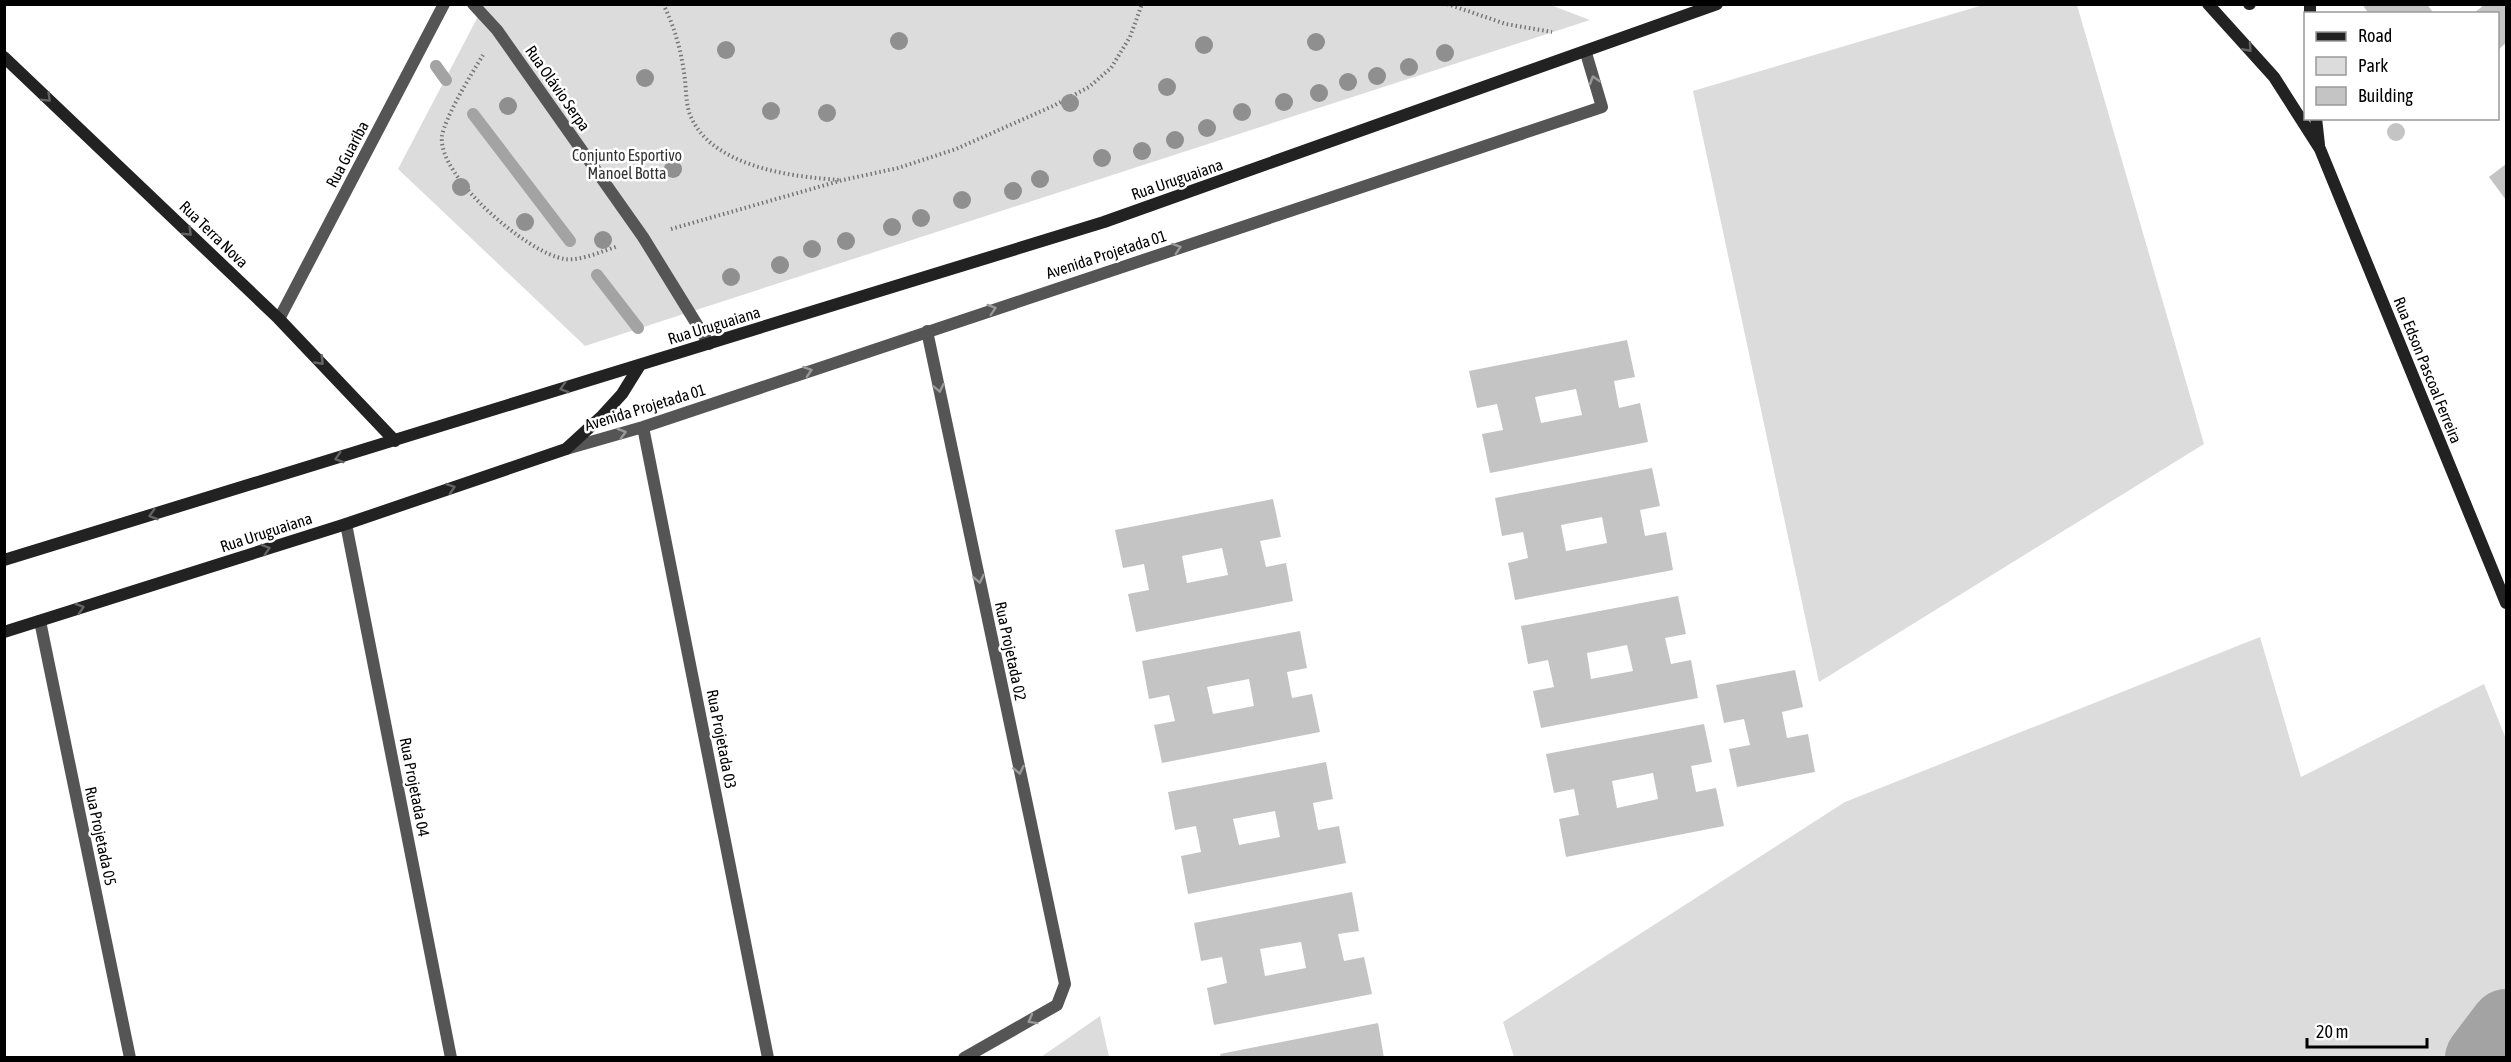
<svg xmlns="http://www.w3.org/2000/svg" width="2511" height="1062" font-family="'Asap Condensed',sans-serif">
<rect width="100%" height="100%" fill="#fff"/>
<!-- green -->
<path fill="#dcdcdc" d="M1548,4l42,16 -1005,326 -187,-177 86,-164z
M1983,5h94l127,439 -385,238 -126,-591z
M2260,637l41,140 183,-93 22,55v318h-992l-11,-35 342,-220z
M1100,1016l9,41h-68z"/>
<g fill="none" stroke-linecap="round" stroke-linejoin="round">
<!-- stream -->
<path stroke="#a3a3a3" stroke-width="12" d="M436,66l10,14
M473,114l97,127
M597,275l41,53"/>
<!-- river -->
<path stroke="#a3a3a3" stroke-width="72" d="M2481,1058l25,-33"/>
</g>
<!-- building -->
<path fill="#c4c4c4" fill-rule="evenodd" d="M2362,4h65l7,10h-65z
M2485,4h21v39l-8,7v-36h-25z
M2387 132a9 9 0 1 1 18 0a9 9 0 1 1-18 0Z
M2506,164v36l-17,-23z
M1627,340l8,37 -21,4 5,27 21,-5 8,39 -158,31 -8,-39 21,-4 -6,-26 -20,4 -8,-37zM1576,389l6,26 -41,8 -6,-26z
M1652,468l8,38 -20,4 5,26 21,-4 7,38 -158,30 -7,-37 20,-5 -5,-26 -21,4 -7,-38zM1602,517l5,26 -41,8 -5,-26z
M1273,499l8,38 -21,4 6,26 20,-4 7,38 -157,31 -8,-38 21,-4 -5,-26 -21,4 -8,-38zM1222,548l6,27 -41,8 -5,-27z
M1678,596l8,38 -21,4 6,26 20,-4 7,38 -157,30 -8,-37 21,-4 -6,-27 -20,4 -7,-38zM1627,645l6,26 -42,8 -4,-26z
M1300,631l7,37 -20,4 5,26 20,-4 8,38 -158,31 -8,-38 21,-4 -6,-26 -20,4 -7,-38zM1249,679l5,27 -41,8 -6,-27z
M1795,670l8,37 -21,5 5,26 21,-4 7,38 -78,15 -8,-38 21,-4 -6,-26 -20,4 -8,-38z
M1704,724l8,38 -21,4 5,26 20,-4 8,38 -158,31 -7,-38 20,-4 -5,-26 -20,4 -8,-39zM1653,773l5,26 -41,9 -5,-27z
M1326,762l7,37 -20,4 5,27 21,-4 7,37 -158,31 -7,-38 20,-4 -5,-26 -21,4 -7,-38zM1275,811l5,26 -41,8 -6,-26z
M1352,892l7,39 -21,3 6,27 20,-4 8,37 -158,31 -7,-37 20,-5 -5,-26 -21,4 -7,-38zM1301,942l5,26 -41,8 -5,-27z
M1378,1023l6,35h-163l-1,-4z"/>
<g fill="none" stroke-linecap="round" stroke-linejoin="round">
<!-- path -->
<path stroke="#777" stroke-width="4" stroke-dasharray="1.5 3" stroke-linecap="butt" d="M663,4c12,23 19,50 22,76 1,10 1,21 4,32 19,55 103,65 152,68
M1447,4l59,20 46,8
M483,55c-11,18 -38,62 -41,81 -5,40 86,118 123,123 16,2 38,-8 53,-13
M671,229l172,-49 55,-12 58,-19 97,-43 36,-19 22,-19 19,-31 12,-33"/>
<!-- street -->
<path stroke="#555" stroke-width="12" d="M473,4l24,26 146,207 66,107
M279,319l165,-315
M927,331l138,653 -8,21 -93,53
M643,427l125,631
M566,449l77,-22 959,-320 -16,-54
M346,524l105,534
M40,621l90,437"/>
<!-- secondary -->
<path stroke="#222" stroke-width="12" d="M2208,4l66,73 46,72 186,454
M2249,4h1
M2310,14v-10
M4,57l275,262 116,122
M2316,118l3,27
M4,560l1100,-338 613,-218
M4,632l342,-108 220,-75 35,-32 21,-23 18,-29"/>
</g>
<!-- trees -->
<g fill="#8f8f8f">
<circle cx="899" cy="41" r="9"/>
<circle cx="1316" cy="42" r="9"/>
<circle cx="1204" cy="45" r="9"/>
<circle cx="726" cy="50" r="9"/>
<circle cx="1445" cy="53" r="9"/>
<circle cx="1409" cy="67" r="9"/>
<circle cx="1377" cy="76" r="9"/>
<circle cx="645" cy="78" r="9"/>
<circle cx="1348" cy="82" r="9"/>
<circle cx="1167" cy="87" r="9"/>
<circle cx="1319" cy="93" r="9"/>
<circle cx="1284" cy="102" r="9"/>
<circle cx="1070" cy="103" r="9"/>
<circle cx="508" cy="106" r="9"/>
<circle cx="771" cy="111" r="9"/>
<circle cx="1242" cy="112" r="9"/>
<circle cx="827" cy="113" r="9"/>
<circle cx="1207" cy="128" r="9"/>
<circle cx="1175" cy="140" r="9"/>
<circle cx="1142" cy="151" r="9"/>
<circle cx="1102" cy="158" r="9"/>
<circle cx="673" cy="169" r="9"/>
<circle cx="1040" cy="179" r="9"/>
<circle cx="461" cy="187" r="9"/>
<circle cx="1013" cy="191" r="9"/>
<circle cx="962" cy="200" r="9"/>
<circle cx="921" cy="218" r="9"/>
<circle cx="525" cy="222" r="9"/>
<circle cx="892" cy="227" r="9"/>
<circle cx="603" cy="240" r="9"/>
<circle cx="846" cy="241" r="9"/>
<circle cx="812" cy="249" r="9"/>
<circle cx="780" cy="265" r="9"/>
<circle cx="731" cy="277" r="9"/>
</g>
<!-- one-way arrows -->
<defs><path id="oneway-chevron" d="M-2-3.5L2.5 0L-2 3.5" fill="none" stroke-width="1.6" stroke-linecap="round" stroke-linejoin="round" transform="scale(1.5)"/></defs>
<g stroke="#646464">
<use href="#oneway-chevron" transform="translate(2248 48) rotate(48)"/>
<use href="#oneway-chevron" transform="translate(47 98) rotate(44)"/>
<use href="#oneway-chevron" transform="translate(188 232) rotate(44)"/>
<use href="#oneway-chevron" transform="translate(320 361) rotate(46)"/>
<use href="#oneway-chevron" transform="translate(564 388) rotate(163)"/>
<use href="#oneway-chevron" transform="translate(339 458) rotate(163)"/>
<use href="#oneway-chevron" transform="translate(451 488) rotate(-19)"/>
<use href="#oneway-chevron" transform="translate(153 515) rotate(163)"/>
<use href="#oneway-chevron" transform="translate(266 549) rotate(-18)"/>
<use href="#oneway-chevron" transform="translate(80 608) rotate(-18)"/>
</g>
<g stroke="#999">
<use href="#oneway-chevron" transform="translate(1594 80) rotate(-107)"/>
<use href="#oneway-chevron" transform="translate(1177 248) rotate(-18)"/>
<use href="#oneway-chevron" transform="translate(992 309) rotate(-18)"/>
<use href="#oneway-chevron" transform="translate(808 371) rotate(-19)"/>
<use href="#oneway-chevron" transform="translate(939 388) rotate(78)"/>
<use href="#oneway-chevron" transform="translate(622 433) rotate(-16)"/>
<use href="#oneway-chevron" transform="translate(979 579) rotate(78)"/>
<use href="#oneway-chevron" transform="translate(1019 770) rotate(78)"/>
<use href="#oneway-chevron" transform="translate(1032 1020) rotate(151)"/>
</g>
<g text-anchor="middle" stroke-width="5" stroke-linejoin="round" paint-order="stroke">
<!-- street labels -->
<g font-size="16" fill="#000" stroke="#fff">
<text transform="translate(558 88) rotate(55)" y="6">Rua Olávio Serpa</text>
<text transform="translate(347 154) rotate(-62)" y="6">Rua Guaríba</text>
<text transform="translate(1177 179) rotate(-19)" y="6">Rua Uruguaiana</text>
<text transform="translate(214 234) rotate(44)" y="6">Rua Terra Nova</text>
<text transform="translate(1106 254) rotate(-18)" y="6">Avenida Projetada 01</text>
<text transform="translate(714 325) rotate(-17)" y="6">Rua Uruguaiana</text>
<text transform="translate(2428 370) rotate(68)" y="6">Rua Edson Pascoal Ferreira</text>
<text transform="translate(645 407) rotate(-17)" y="6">Avenida Projetada 01</text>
<text transform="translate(266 532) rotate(-18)" y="6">Rua Uruguaiana</text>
<text transform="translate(1011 651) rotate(78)" y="6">Rua Projetada 02</text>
<text transform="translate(722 739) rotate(79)" y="6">Rua Projetada 03</text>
<text transform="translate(415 787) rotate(79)" y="6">Rua Projetada 04</text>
<text transform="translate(101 836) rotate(78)" y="6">Rua Projetada 05</text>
</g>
<!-- park labels -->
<g font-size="16" fill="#333" stroke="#fff">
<text x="627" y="161">Conjunto Esportivo<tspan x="627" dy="18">Manoel Botta</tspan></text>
</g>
</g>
<!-- border -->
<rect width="2511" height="1062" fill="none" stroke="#000000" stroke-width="12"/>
<!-- legend -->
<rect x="2304" y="12" width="195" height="108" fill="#ffffff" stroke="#999999" stroke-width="1.5"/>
<rect x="2316" y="32" width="30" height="9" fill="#222222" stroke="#999999" stroke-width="1.5"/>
<text x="2358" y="42" font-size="18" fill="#000000">Road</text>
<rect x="2316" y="57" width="30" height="18" fill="#dcdcdc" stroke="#999999" stroke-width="1.5"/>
<text x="2358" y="72" font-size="18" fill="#000000">Park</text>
<rect x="2316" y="87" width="30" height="18" fill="#c4c4c4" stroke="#999999" stroke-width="1.5"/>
<text x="2358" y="102" font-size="18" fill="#000000">Building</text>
<!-- scale -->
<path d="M2307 1038v9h120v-9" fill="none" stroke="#000000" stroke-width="3"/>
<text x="2316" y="1038" font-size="18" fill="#000000" stroke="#ffffff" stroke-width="4.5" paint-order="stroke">20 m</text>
</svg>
